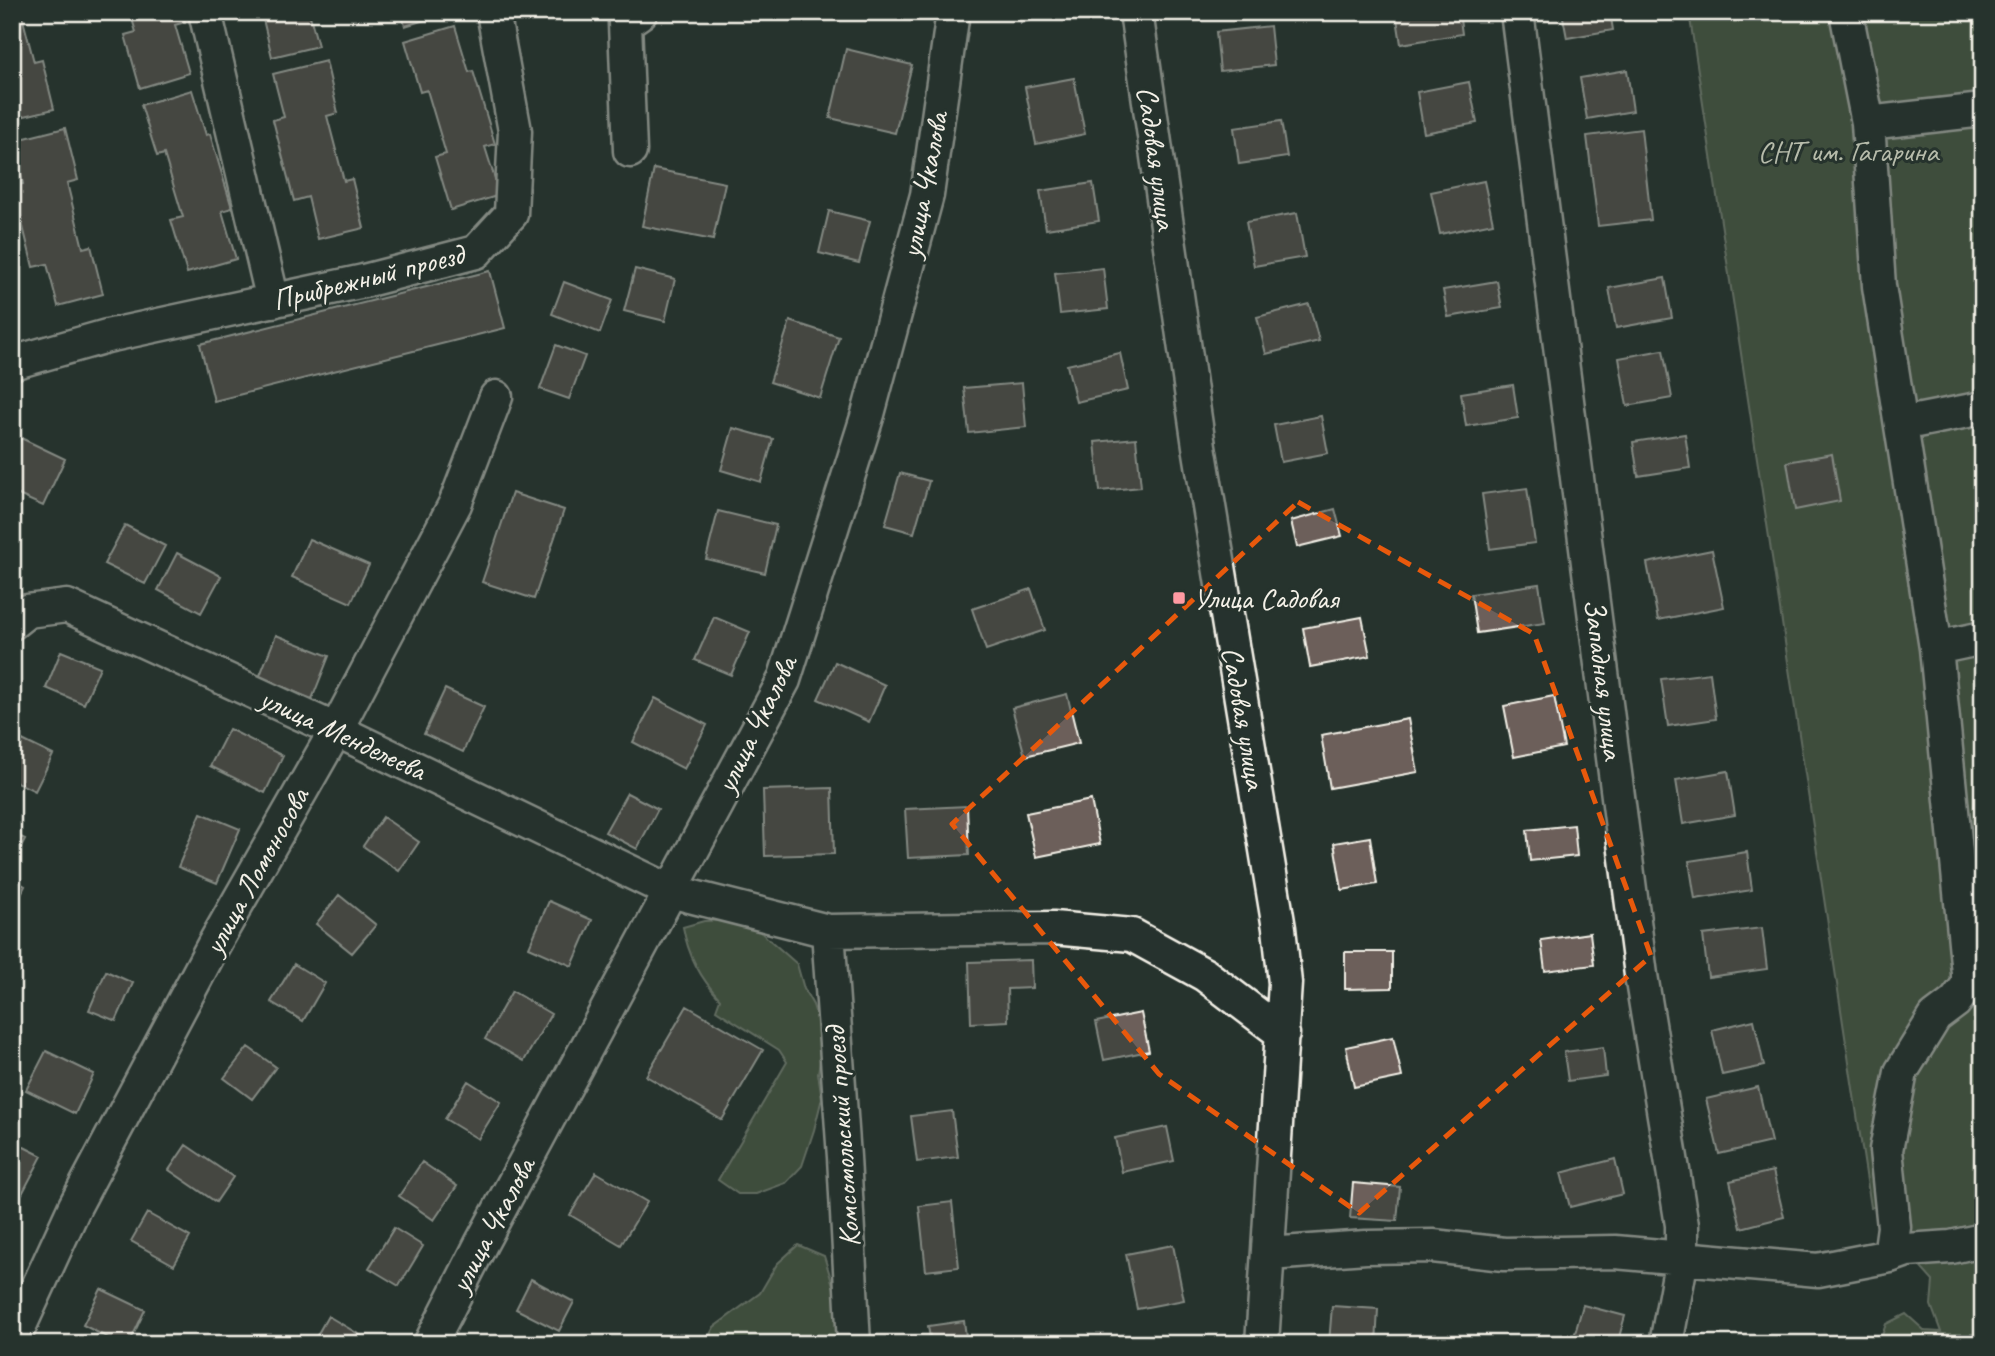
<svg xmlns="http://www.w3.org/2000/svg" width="1995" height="1356" font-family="Caveat,sans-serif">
<rect width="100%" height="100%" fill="#26332d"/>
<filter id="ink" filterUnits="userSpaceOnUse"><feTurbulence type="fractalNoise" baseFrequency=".0143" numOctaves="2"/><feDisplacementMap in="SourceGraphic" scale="14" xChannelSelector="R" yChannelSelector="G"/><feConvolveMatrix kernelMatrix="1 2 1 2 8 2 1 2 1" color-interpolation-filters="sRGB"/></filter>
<g filter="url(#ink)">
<!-- green -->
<path fill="#5b6d4f" stroke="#a8af9c" stroke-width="2" d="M1689,12h294v1332h-104l7,-20 20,-10 19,17 16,1 -10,-27 2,-24 -29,-32 -3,-40 -30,-2z
M732,920l25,9 40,35 7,25 9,16 7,22 2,21 -4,25 4,25 -8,32 -12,36 -16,17 -30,11h-18l-20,-14 69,-118 -8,-12 -63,-40 4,-11c-20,-21 -32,-44 -37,-72l21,-6z
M798,1245l26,11 13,42 2,46h-134l9,-17 46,-34 17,-29z"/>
<!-- building -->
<path fill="#6c5f5a" stroke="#f4f1e8" stroke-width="2" d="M12,12h9l13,50 8,-2 12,49 -42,10z
M130,12h52l3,10 -10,3 14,48 -49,15 -15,-53 11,-3z
M246,12h63l9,34 -46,11 -10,-42 -15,3z
M401,12h50l-46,14z
M1018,12h40l-37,11z
M1396,12h63l3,22 -61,10z
M1562,12h48l3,18 -46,8z
M455,26l14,46 4,-1 22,73 -10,3 15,48 -49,15 -16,-53 11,-3 -19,-64 -7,2 -15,-51z
M1270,26l4,39 -54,6 -4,-39z
M846,49l66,16 -17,68 -65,-15z
M326,61l12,52 -11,3 17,65 8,-2 12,49 -46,11 -10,-42 -14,4 -21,-81 11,-3 -11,-43z
M1627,70l6,41 -46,8 -7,-41z
M1074,78l11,56 -49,10 -11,-57z
M1469,82l8,41 -53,10 -7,-41z
M192,90l14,45 4,-1 22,74 -10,3 14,48 -49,14 -16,-53 12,-3 -19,-63 -7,2 -16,-51z
M1281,121l6,36 -48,7 -5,-36z
M65,128l13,52 -11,3 16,65 8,-2 12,48 -45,12 -11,-42 -14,3 -20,-81 10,-2 -10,-43z
M1641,129l10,91 -53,6 -11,-90z
M654,169l71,14 -12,57 -71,-14z
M1484,181l9,42 -53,11 -9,-42z
M1093,183l6,38 -53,8 -6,-38z
M829,211l41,10 -11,42 -40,-10z
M1297,213l8,44 -51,9 -8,-44z
M1103,268l5,41 -48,5 -5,-41z
M635,269l40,10 -10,42 -41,-10z
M490,271l15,57 -291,73 -14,-57z
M1665,278l7,40 -56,10 -7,-40z
M1497,281l5,27 -54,9 -5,-27z
M564,282l48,18 -12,33 -48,-19z
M1309,304l10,37 -53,13 -9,-37z
M790,321l49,16 -19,61 -50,-16z
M556,345l29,11 -16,43 -29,-10z
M1663,350l9,48 -45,8 -8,-48z
M1120,353l8,37 -52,12 -9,-37z
M1022,383l4,44 -57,6 -5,-45z
M1513,385l5,33 -52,8 -5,-33z
M1321,416l7,37 -47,9 -7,-37z
M733,428l40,11 -12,43 -40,-12z
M1685,434l5,34 -52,8 -5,-34z
M21,438l44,21 -22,47 -31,-14v-34z
M1136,438l5,49 -41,4 -5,-49z
M1832,454l8,47 -45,9 -8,-48z
M900,473l29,8 -15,52 -29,-8z
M1527,488l8,55 -45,6 -8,-55z
M512,493l52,17 -30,89 -52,-17z
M1335,509l7,27 -45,11 -6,-26z
M718,511l58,14 -11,48 -59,-14z
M125,525l40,21 -20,38 -41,-20z
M309,539l60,26 -18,38 -59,-26z
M1712,550l12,57 -66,13 -11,-57z
M177,553l44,23 -20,37 -43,-23z
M1539,584l6,39 -68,10 -6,-39z
M1031,589l14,41 -59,20 -14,-41z
M714,617l36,15 -19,43 -36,-15z
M1362,617l8,39 -60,11 -7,-39z
M276,635l53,21 -17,43 -53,-21z
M61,651l39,16 -16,37 -38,-16z
M835,662l50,23 -16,37 -51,-23z
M1710,673l6,46 -48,7 -7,-47z
M445,689l39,18 -21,45 -39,-18z
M1067,694l12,49 -54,13 -13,-48z
M1554,696l10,51 -50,10 -10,-51z
M655,698l52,27 -23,44 -51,-27z
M1408,719l10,53 -88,16 -9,-53z
M229,729l54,27 -18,37 -55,-27z
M14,736l39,19 -18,36 -23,-11z
M1728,771l7,44 -52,9 -7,-44z
M832,788l2,66 -69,2 -2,-66z
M627,793l31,16 -21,40 -32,-17z
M1091,800l9,44 -64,13 -10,-44z
M967,806l2,49 -61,3 -3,-49z
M201,813l39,16 -23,54 -39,-16z
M383,817l36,25 -20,29 -36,-25z
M1574,825l3,31 -47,5 -3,-31z
M12,833l13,6 -13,25z
M1370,837l7,47 -35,6 -8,-47z
M1747,852l5,38 -57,9 -6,-38z
M12,879l13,7 -11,22h-2z
M339,895l37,30 -24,28 -36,-29z
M549,901l43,19 -20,46 -43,-19z
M1762,928l5,41 -59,8 -5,-42z
M1590,933l4,32 -49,6 -4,-31z
M1345,952h47v36l-47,1z
M1031,960l1,28 -25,1 1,32 -37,2 -2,-61z
M294,964l31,19 -22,38 -32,-19z
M106,971l27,12 -17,38 -27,-11z
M512,991l39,23 -27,47 -39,-22z
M687,1006l76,44 -41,70 -76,-44z
M1141,1013l8,38 -45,9 -8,-38z
M1754,1020l10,46 -42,9 -10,-45z
M1393,1037l9,40 -48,10 -8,-40z
M248,1047l28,20 -24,32 -28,-21z
M1603,1047l3,29 -38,5 -4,-29z
M46,1051l48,23 -19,40 -49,-24z
M468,1081l33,21 -23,37 -33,-20z
M1758,1087l13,55 -52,12 -13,-55z
M952,1111l6,46 -41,5 -6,-46z
M1167,1127l7,34 -52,11 -7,-34z
M12,1141l30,15 -20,38 -10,-5z
M186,1145l47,32 -17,25 -47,-32z
M1615,1159l8,35 -53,13 -9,-34z
M422,1162l35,24 -23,34 -35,-24z
M1773,1171l11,46 -43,11 -11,-47z
M596,1172l51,30 -26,43 -51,-30z
M1353,1183l47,4 -3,34 -47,-3z
M952,1202l7,65 -33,4 -7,-65z
M147,1213l43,24 -16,28 -43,-24z
M394,1228l29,18 -24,40 -30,-18z
M1173,1245l11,55 -47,9 -11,-55z
M531,1279l43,23 -15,29 -43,-22z
M101,1289l44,21 -16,34h-9l-37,-19z
M1583,1305l42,11 -8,28h-45z
M1332,1306l46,3 -2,35 -47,-1z
M328,1316l42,25 -1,3h-57z
M964,1321l3,23h-36l-3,-18z
M1187,1338v6h-58v-3z"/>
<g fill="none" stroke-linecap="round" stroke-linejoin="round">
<!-- minor casing -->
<g stroke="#f4f1e8" stroke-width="37">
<path id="minor" d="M205,12l68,289
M1136,12l63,434 80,482 6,55 -23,361
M1517,12l124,963 41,250v33l-16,86
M1846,12l22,111 11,163 57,362 32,325v12l-13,17 -20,15 -34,55 -15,78 8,77 -4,29
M1868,123l115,-13
M630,151l-5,-128 16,-11
M12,363l95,-27 257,-55 112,-29 35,-38 4,-83 -22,-119
M1901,424l82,-16
M12,623l15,-12 40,-5 269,124 334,161 158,40 225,-3 79,7 73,40 78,59
M1936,648l47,-10
M828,931l16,226 10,187
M1269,1254l97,-7 67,-1 71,8 111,-2 203,18 72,-14 17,-6 44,-3 32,-7
M12,1343l63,-137 138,-260 123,-216 119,-226 41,-107
M430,1344l51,-100 303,-564 84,-266 59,-219 26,-183"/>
</g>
<!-- minor -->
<use href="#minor" stroke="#26332d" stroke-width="32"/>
</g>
</g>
<!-- marked area -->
<path d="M0 0H1995V1356H0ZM1298,502l236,132 117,322 -292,257 -200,-139 -207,-250z" fill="#26332d" fill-opacity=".55" fill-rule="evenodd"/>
<path fill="none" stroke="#e8590c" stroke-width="5" stroke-dasharray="14 9" stroke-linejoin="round" d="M1298,502l236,132 117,322 -292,257 -200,-139 -207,-250z"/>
<!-- markers -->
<rect fill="#ff9aa2" stroke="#26332d" stroke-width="2.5" x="1172" y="591" width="14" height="14" rx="3.5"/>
<g text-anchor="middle" stroke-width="6" stroke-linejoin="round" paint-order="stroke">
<!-- park labels -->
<g font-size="30" fill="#b7bcab" stroke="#26332d">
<text x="1848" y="161">СНТ им. Гагарина</text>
</g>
<!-- street labels -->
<g font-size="30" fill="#f4f1e8" stroke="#26332d">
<text transform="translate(1157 158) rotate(82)" y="10">Садовая улица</text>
<text transform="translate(924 185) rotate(-79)" y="10">улица Чкалова</text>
<text transform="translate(368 277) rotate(-14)" y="10">Прибрежный проезд</text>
<text transform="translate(1604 679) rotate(83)" y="10">Западная улица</text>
<text transform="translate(1244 718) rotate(80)" y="10">Садовая улица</text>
<text transform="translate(756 724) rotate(-64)" y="10">улица Чкалова</text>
<text transform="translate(343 734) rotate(25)" y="10">улица Менделеева</text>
<text transform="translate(256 871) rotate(-61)" y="10">улица Ломоносова</text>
<text transform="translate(842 1137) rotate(-94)" y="10">Комсомольский проезд</text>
<text transform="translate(492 1225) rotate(-62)" y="10">улица Чкалова</text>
</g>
<!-- poi labels -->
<g font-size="30" fill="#f4f1e8" stroke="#26332d" text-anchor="start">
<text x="1193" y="608">Улица Садовая</text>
</g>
</g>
<!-- margin -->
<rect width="1995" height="1356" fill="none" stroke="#26332d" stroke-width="42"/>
<rect x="21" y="21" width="1953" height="1314" fill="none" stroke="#f4f1e8" stroke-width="2.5" filter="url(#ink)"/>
</svg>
